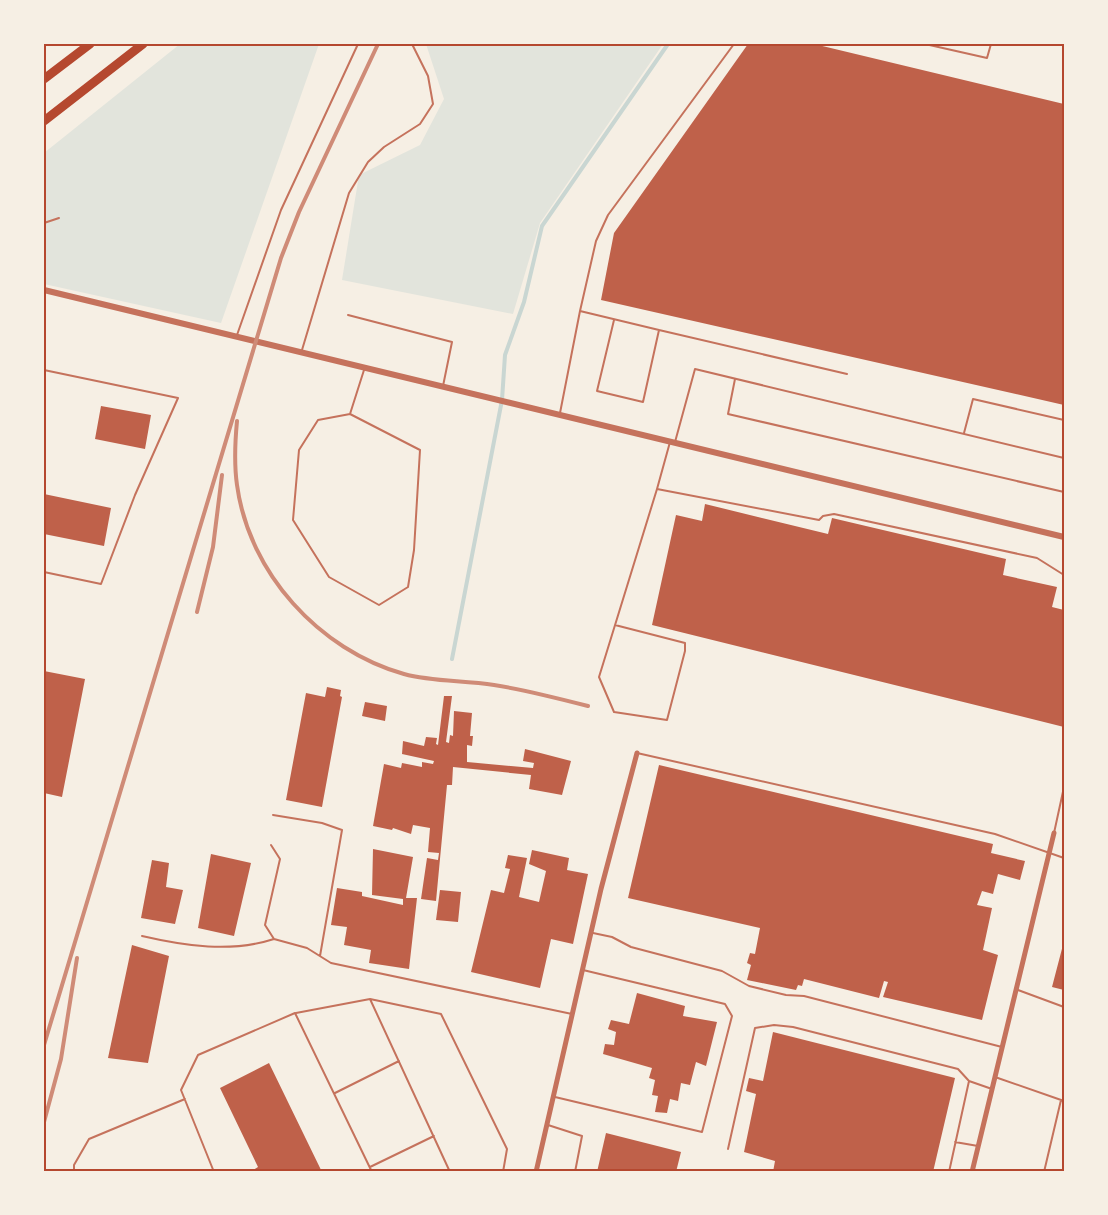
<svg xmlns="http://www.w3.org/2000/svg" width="1108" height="1215" font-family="'Varela Round',sans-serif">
<rect width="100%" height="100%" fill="#f6efe4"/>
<!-- green -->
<path fill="#e2e4dc" d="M180,44h139l-98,279 -177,-39v-131z
M426,44h237l-123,179 -27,91 -171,-34 17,-105 61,-30 24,-46z"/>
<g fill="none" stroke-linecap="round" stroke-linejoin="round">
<!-- stream -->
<path stroke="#c9d6d2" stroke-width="4" d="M452,659l50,-259 3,-45 19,-53 18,-76 126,-182"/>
</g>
<!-- building -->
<path fill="#bf614a" d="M748,44h66l250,60v301l-463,-105 13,-67z
M101,406l50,9 -6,34 -50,-10z
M44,494l67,14 -7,38 -60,-12z
M705,504l123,30 4,-16 174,41 -3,16 54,12 -5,20 12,3v117l-412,-102 24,-110 26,6z
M44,671l41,8 -23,118 -18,-4z
M327,687l14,3 -1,6 2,1 -20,110 -36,-7 20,-107 19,4z
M444,696h8l-6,46 3,1 1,-8 3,1 1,-25 18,2 -2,23h3l-1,10 -5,-1v17l66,6 1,-5 -11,-2 2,-12 46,12 -9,34 -33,-6 2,-14 -78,-8 -1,18h-5l-11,116 -15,-2 6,-41 11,2 1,-7 -11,-1 2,-24 -17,-3 -2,9 -18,-6 -1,2 -19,-4 11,-62 17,4 1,-5 20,4v-5l11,2 1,-3 -32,-7 1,-13 21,5 2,-9 11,1 -1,6 2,1z
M365,702l22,4 -2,15 -23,-5z
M659,765l334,79 -2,9 34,8 -5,19 -22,-6 -5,20 -11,-3 -5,14 15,3 -9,42 15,5 -16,65 -99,-23 5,-15 -4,-1 -5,17 -75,-19 -2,7 -4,-1 -2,5 -49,-10 4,-15 -4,-2 3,-10 5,1 5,-26 -132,-30z
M373,849l40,8 -7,41h11l-8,71 -40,-6 2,-13 -27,-5 3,-18 -16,-2 6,-37 25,4v4l41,9v-6l-31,-4z
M532,850l37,8 -2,12 21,4 -15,70 -22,-5 -11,49 -69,-16 20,-82 13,3 6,-24 -5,-1 3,-13 19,3 -8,39 20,5 7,-31 -17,-7z
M211,854l40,9 -17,73 -36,-8z
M152,860l17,3 -3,24 17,3 -8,34 -34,-6z
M440,890l21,2 -3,30 -22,-2z
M1064,941v49l-12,-3z
M132,945l37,11 -21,107 -40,-5z
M637,993l48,13 -2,10 34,6 -11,44 -10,-4 -6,23 -9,-2 -3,18 -8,-2 -3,14 -12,-1 3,-16 -6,-1 3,-15 -6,-2 3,-10 -49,-14 2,-10 9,1 2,-13 -8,-3 3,-9 18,4z
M773,1032l182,46 -22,94h-160l2,-11 -31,-9 12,-58 -10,-3 3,-13 14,3z
M269,1063l53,109h-72l8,-5 -38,-79z
M606,1133l75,19 -5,20h-79z"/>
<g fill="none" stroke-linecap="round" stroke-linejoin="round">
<!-- service -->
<path stroke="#c5725c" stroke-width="2" d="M925,44l62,14 4,-14
M44,223l15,-5
M580,311l16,-70 12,-26 126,-171
M348,315l104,27 -9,44
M659,330l188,44
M237,335l44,-125 77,-166
M302,350l47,-157 19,-31 16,-15 36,-23 13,-20 -5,-28 -16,-32
M44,370l134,28 -43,97 -34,89 -57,-12
M735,379l-7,35 336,78
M560,413l20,-102 79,19 -16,72 -46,-11 17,-71
M350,414l70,36 -6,100 -6,37 -29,18 -50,-28 -36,-57 6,-70 19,-30 32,-6 14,-44
M964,433l9,-34 91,21
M675,442l20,-73 369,89
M657,489l13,-47
M615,625l70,18v8l-18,69 -53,-8 -15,-35 58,-188 162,31 4,-4 11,-2 203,44 27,17
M637,753l358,81 69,24
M273,815l49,8 20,7 -22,126
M1054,833l10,-46
M271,845l9,14 -15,66 9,14 33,9 24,15 241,51
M593,933l19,4 19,10 91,24 27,15 37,9 18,1 198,51
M142,936c43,10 89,17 132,3
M1018,990l46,17
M296,1013l74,-14
M995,1077l69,24
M335,1093l64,-32
M555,1097l147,35 30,-116 -7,-12 -142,-34
M548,1125l34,11 -7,36
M955,1142l23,4
M728,1149l27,-121 19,-3 19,2 165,42 11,12 23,8
M370,1167l64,-31
M74,1172v-7l15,-26 96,-40
M214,1172l-33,-82 17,-35 97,-42 77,159
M450,1172l-80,-173 71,15 66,135 -4,23
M949,1172l20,-91
M1044,1172l17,-72"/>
<!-- minor -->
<path stroke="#c5725c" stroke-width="5" d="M536,1172l65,-283 36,-136
M972,1172l82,-339"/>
<!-- tertiary -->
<path stroke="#c5725c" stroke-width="6" d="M44,290l1020,247"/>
<!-- motorway -->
<path stroke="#b5482f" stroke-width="9" d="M44,79l46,-35
M44,121l99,-77"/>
<!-- rail -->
<path stroke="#cf8b77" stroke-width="4" d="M237,421c-2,21 -3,43 0,64 12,88 82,165 167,189 29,8 60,6 90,11 32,5 63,13 94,21
M197,612l16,-65 9,-72
M44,1045l237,-787 18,-46 79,-168
M44,1122l17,-63 16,-101"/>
</g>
<!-- border -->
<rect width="1108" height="1215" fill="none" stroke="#f6efe4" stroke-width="90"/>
<rect x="45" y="45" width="1018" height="1125" fill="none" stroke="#b5482f" stroke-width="2"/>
</svg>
